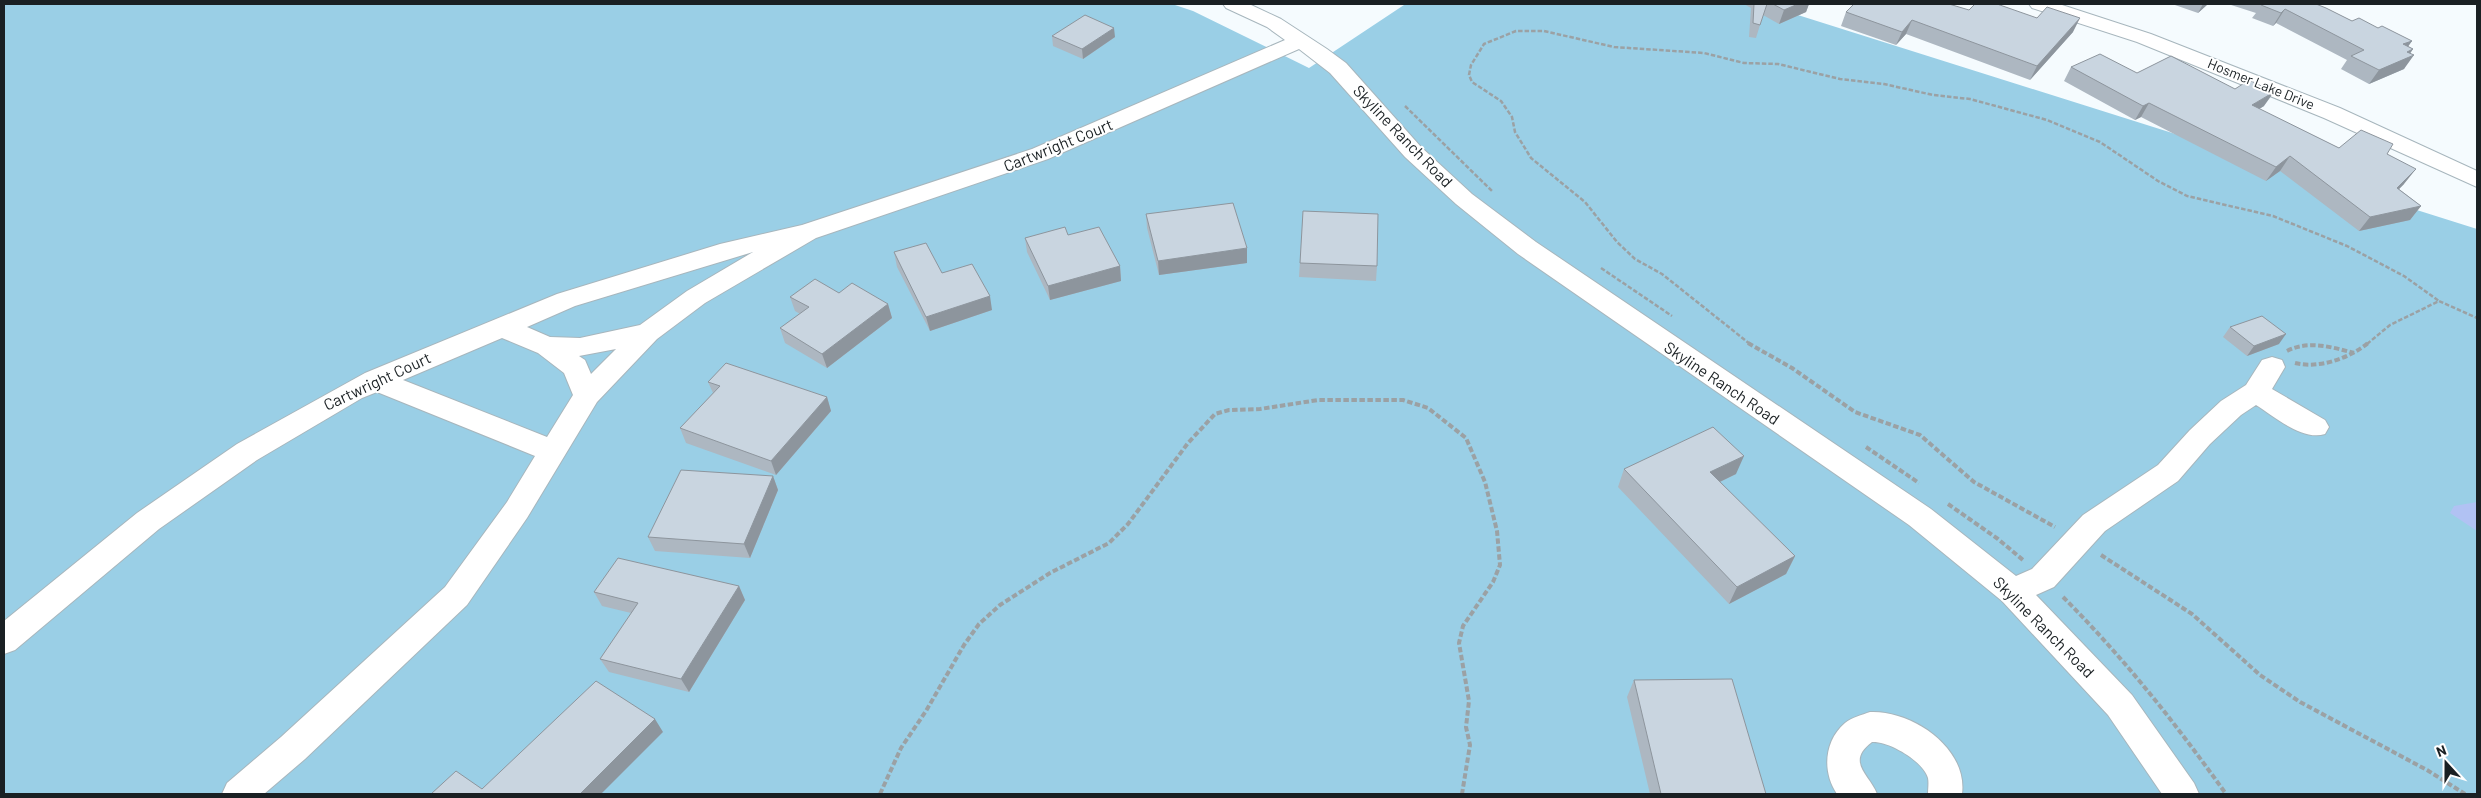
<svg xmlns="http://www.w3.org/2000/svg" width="2481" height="798" font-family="Barlow,sans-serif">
<rect width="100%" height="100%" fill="#f5fbfe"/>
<!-- green -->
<path fill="#9acfe6" d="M4,4h1168l21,7 116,57 95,-63 8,-1h351l714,225v565h-2473z"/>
<!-- water -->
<path fill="#b1c2f3" d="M2477,502v29l-27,-18 4,-7z"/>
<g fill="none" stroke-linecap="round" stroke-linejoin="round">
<!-- minor casing -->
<g stroke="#a7b6bd" stroke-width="2">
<path id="minor" d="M1223,4h26l32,15 46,30 19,14 75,84 51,47 64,48 395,267 85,67 16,-7 51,-54 75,-50 32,-35 31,-29 25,-16 16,-25 10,-3 10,3 3,7 -13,22 53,31 4,7 -4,7c-23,7 -50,-17 -69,-29l-15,10 -31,29 -32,37 -73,50 -51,56 -18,8 96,100 62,88 5,11h-37l-54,-79 -106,-114 -93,-76 -391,-271 -62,-50 -51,-47 -75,-84 -31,-24 -251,110 -232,79 -111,65 -48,36 -60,63 -70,116 -60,87 -162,154 -41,35h-42l5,-11 54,-46 164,-150 62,-85 28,-46 -158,-64 -15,6 -105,62 -98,69 -144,121 -11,4v-33l133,-108 100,-69 128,-71 192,-79 163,-50 82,-19 230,-76 253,-109 -18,-13 -41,-19zM753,252l-66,39 -47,34 -60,13 -30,-1 -23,-10 48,-21zM502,338l36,15 26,20 9,22 -26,42 -144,-57zM616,349l-25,25 -6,-14 -6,-4z
M2029,4h30l92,30 189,74 137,63v16l-153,-69 -91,-37 -96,-39 -105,-34z
M1870,712c42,-2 98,36 92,82h-34c0,-5 1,-11 0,-16 -5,-17 -39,-37 -56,-36 -27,20 -2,33 5,52h-40c-15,-22 -13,-53 8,-71 7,-6 17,-8 25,-11z"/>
</g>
<!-- path-far1 -->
<path stroke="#9ba1a4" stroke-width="2.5" stroke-dasharray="4.5 2" stroke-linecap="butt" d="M1405,106l87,85
M1601,268l71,48
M1750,344l-88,-70 -27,-15 -18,-17 -32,-40 -54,-44 -16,-26 -3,-15 -11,-16 -29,-19 -3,-7 2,-10 13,-21 32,-13h28l70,16 90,6 40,10 34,1 62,15 44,5 49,11 37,4 77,21 53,22 58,39 29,15 86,20 74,30 57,30 35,25
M2367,344l23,-19 49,-24 38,17"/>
<!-- path -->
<path stroke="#9ba1a4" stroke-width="4" stroke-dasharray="5.5 2.5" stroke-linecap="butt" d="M1748,343l44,25 63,44 65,23 54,47 81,45
M2287,351c21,-11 45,-4 67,2
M2295,363c24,6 55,-5 73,-20
M1866,447l53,36
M1948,504l50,35 25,21
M2101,555l91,59 68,61 40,27 127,68 38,24
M2063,597c61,61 113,127 163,197
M880,794l21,-46 25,-37 38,-66 15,-21 21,-19 50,-32 59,-30 19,-19 60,-81 27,-29 14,-4 31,-1 58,-9h85l25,8 38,30 19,44 12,49 3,34 -7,17 -30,44 -4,17 10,58 -3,26 4,18 -8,49"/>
<!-- minor -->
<use href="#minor" fill="#fff" fill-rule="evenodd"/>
</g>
<!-- wall -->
<path fill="#adb7c1" d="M1744,4h65l-3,8 -27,12 -16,-9 -7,23 -7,-1 2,-29z
M2172,4h36l-10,9z
M2228,4h88l36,17 26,7 34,13 -4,5 5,3 -3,4 -6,16 -35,15 -28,-15 6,-9 -71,-37 -3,3 -21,-8 4,-5z
M1969,10l104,22 -43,48 -124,-46 -10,11 -55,-19 5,-14z
M1052,36l63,1 -32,22 -30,-13z
M2071,67l66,6 127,33 -5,3 80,39 48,6 17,30 -5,5 22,17 -11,14 -51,11 -79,-60 -14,10 -125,-64 -6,3 -71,-39z
M1303,211l74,55 -1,15 -77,-4z
M1146,214l101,49 -88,12 -12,-47z
M1068,235l52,31 1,15 -71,19 -23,-48 -2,-14z
M894,252l48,21 50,37 -62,21 -33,-64z
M839,293l49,11 4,14 -65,50 -42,-25 -5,-15 20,-14 -5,-3 -5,-14z
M2230,327l49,17 -32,12 -24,-19z
M708,382l119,15 4,14 -55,64 -90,-32 -6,-15 33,-35z
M1624,469l112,5 -16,8 75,74 -9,18 -57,30 -111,-117z
M773,476l5,14 -28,68 -95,-7 -7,-14z
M739,586l6,14 -56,92 -80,-20 -9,-13 31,-46 -29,-7 -8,-14z
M1634,680l132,114h-116l-23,-97z"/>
<!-- shaded-wall -->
<path fill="#8d959d" d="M1798,4h11l-3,8 -27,12 5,-14z
M2203,4h5l-10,9z
M2285,9l-9,14 -3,3 8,-13z
M2080,18l-7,14 -43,48 7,-14z
M1912,20l-6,14 -10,11 6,-13z
M1114,28l1,9 -32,22 -1,-10z
M2412,41l-10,14 1,-11z
M2413,49l-6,9 7,-3 -10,14 -35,15 10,-14 28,-18z
M2274,92l-10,14 -21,13 9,-14z
M2149,103l-8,14 -6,3 8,-14z
M2290,156l-10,15 -14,10 10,-14z
M2416,169l-12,15 -18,18 11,-14z
M2421,206l-11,14 -51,11 11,-14z
M1247,248v15l-88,12 -1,-14z
M1120,266l1,15 -71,19 -2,-14z
M990,296l2,14 -62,21 -4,-14z
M888,304l4,14 -65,50 -5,-14z
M2286,334l-7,10 -32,12 7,-10z
M827,397l4,14 -55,64 -5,-14z
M1744,456l-8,18 -33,16 7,-18z
M773,476l5,14 -28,68 -6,-14z
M1795,556l-9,18 -57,30 8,-17z
M739,586l6,14 -56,92 -8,-13z
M655,719l8,13 -62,62h-21z"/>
<!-- building -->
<path fill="#c9d5e0" stroke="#8d959d" d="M1754,4h13l-7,21 -7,-2z
M1773,4h25l-14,6z
M1854,4h95l20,6 6,-6h22l40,14 10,-11 33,11 -43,48 -125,-46 -10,12 -56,-20z
M2262,4h54l10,4 26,13 7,-3 19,10 4,-2 30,15 -9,3 10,5 -6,3 7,3 -35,15 -28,-14 13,-6 -79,-41 -4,4 -20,-8z
M1085,15l29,13 -32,21 -30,-13z
M2100,54l37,19 34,-17 64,33 14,-9 25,12 -22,13 87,43 22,-18 32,14 -6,10 29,15 -19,19 24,18 -51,11 -80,-61 -14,11 -127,-64 -6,3 -72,-39z
M1233,203l14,45 -89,13 -12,-47z
M1303,211l75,3 -1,52 -77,-3z
M1065,227l3,8 31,-8 21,39 -72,20 -23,-48z
M926,243l16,30 30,-9 18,32 -64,21 -32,-65z
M815,279l24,14 13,-10 36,21 -66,50 -42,-26 29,-21 -19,-10z
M2262,316l24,18 -32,12 -24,-19z
M726,363l101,34 -56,64 -91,-33 40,-42 -12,-4z
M1713,427l31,29 -34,16 85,84 -58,31 -113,-118z
M681,470l92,6 -29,68 -96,-7z
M618,558l121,28 -58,93 -81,-20 38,-56 -44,-11z
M1732,679l34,115h-105l-27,-114z
M596,681l59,38 -75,75h-149l25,-23 26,18z"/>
<g text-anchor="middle" stroke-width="4" stroke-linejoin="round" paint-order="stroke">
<!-- far-street labels -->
<g font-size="14" fill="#1a2023" stroke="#fff">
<text transform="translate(2261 84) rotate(22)" y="5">Hosmer Lake Drive</text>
</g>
<!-- street labels -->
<g font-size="16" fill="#1a2023" stroke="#fff">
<text transform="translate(1403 136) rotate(46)" y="6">Skyline Ranch Road</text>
<text transform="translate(1058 145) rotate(-22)" y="6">Cartwright Court</text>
<text transform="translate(377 381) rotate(-25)" y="6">Cartwright Court</text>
<text transform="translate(1722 383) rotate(34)" y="6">Skyline Ranch Road</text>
<text transform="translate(2044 627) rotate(45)" y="6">Skyline Ranch Road</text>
</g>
</g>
<!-- border -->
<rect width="2481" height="798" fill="none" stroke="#1a2023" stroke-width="10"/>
<!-- north arrow -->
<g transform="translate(2446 763) rotate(339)" stroke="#ffffff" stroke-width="4" paint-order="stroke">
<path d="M0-4L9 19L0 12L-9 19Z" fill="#1a2023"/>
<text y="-8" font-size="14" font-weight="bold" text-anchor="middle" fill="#1a2023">N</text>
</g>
</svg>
